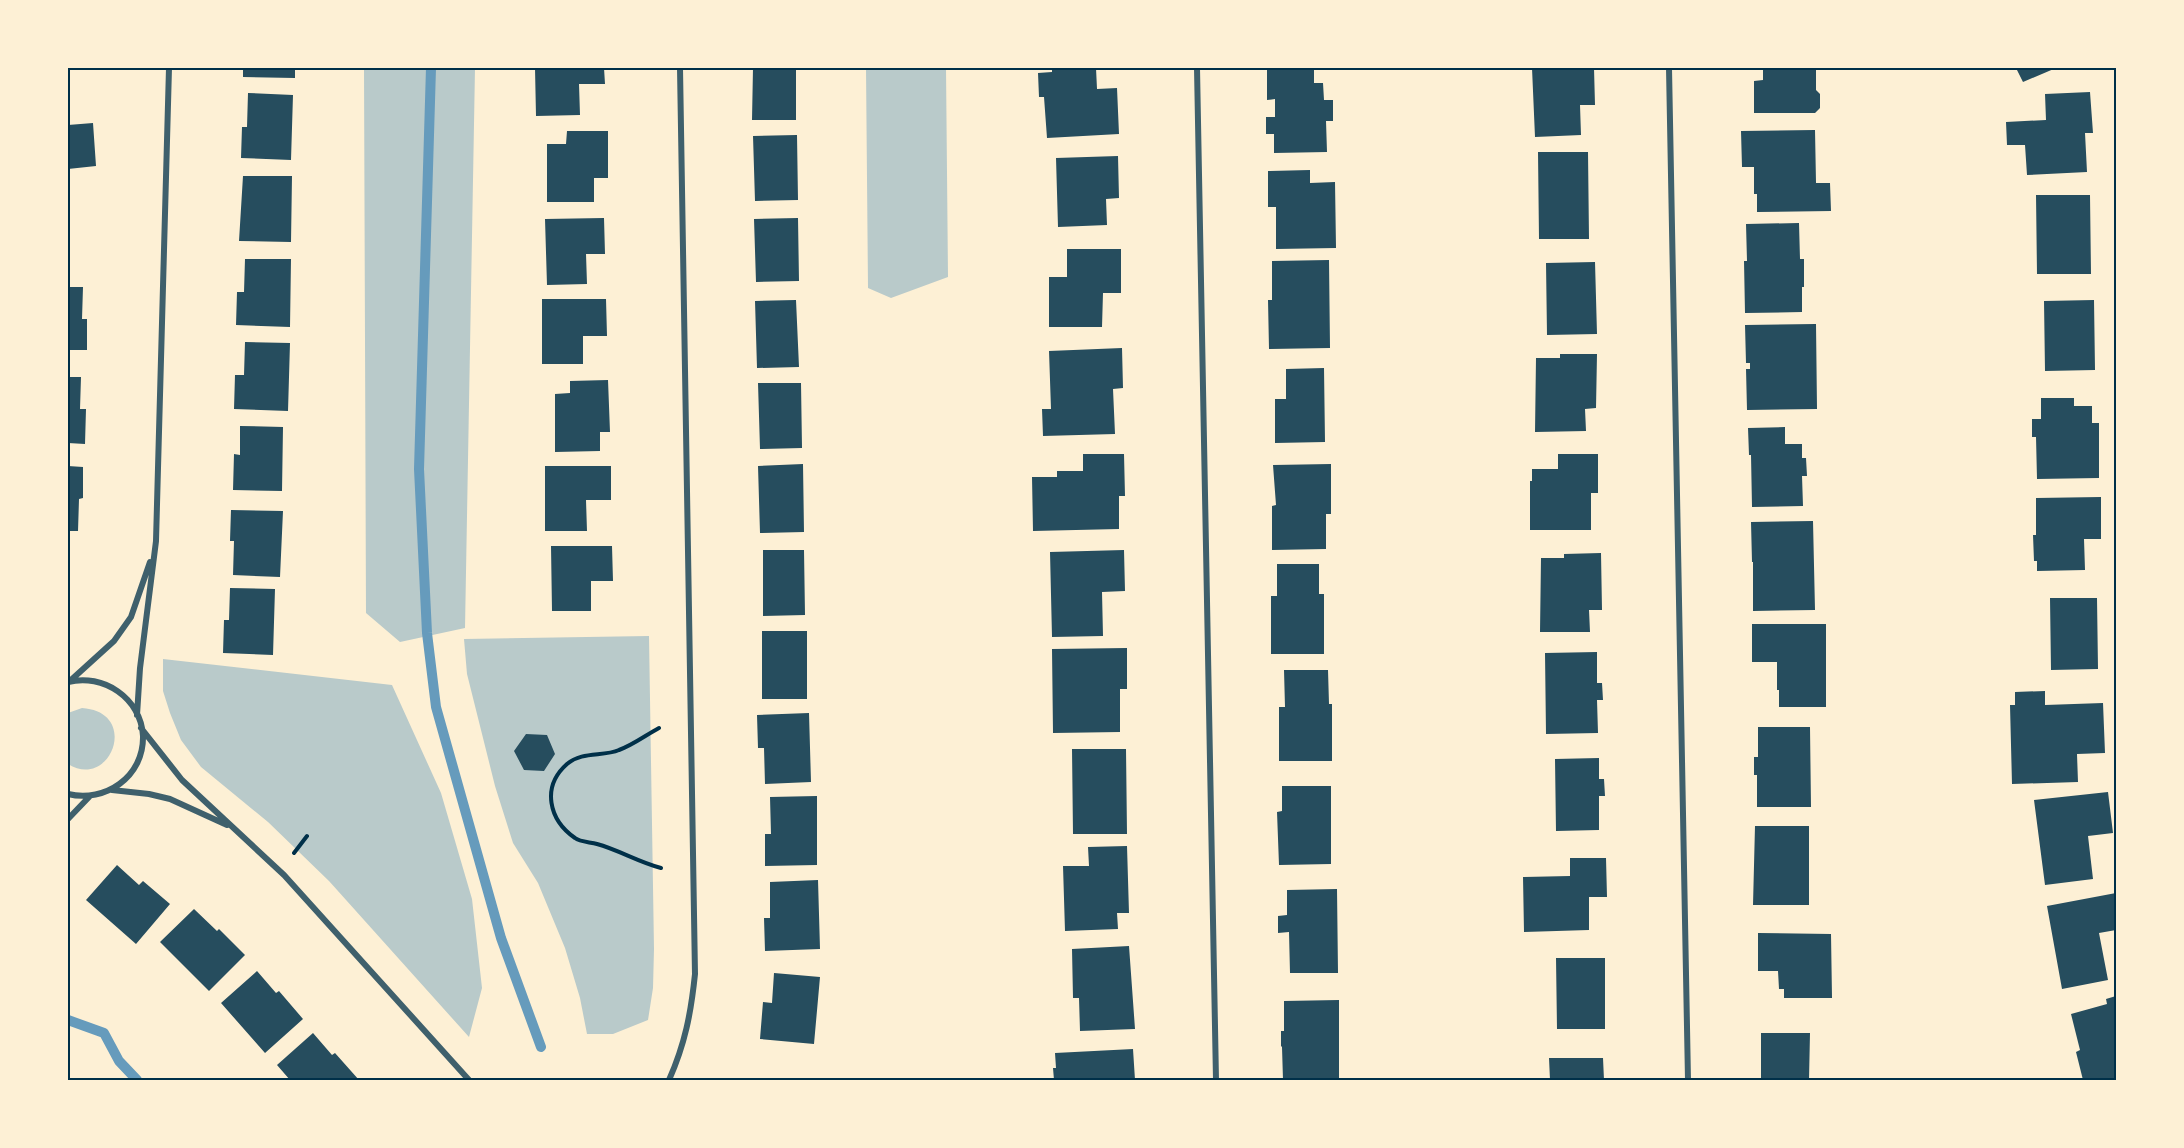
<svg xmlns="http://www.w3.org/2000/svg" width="2184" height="1148" font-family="'Fira Sans Condensed',sans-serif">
<rect width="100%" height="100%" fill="#fdf0d5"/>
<!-- green -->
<path fill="#b9caca" d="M364,68h111l-10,560 -65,14 -34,-29z
M866,68h80l2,209 -57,21 -23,-10z
M649,636l5,313 -1,39 -5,32 -35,14h-26l-7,-36 -15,-50 -27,-65 -25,-40 -18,-57 -28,-112 -3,-35z
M163,659l229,26 49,108 31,106 10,89 -13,49 -140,-156 -61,-59 -67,-55 -20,-27 -11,-27 -7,-22z
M82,708c59,4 28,83 -14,56v-51z"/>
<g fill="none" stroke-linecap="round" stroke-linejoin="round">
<!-- stream -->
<path stroke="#669bbc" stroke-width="10" d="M431,68l-12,401 8,164 9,74 65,231 40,109
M68,1020l36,13 15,28 18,19"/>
</g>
<!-- building -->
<path fill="#264d5e" d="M243,68h52v10l-52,-1z
M535,68h69l1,16h-26l1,31 -44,1z
M753,68h43v52h-44z
M1052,68h44l1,21 20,-1 2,46 -72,4 -3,-41h-5l-1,-24 14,-1z
M1267,68h47v15h9l1,17h9v21h-7l1,31 -53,1v-19h-8v-17h9v-18l-8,1z
M1532,68h62l1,37h-15l1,30 -46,2z
M1763,68h53v22l4,4v14l-5,5h-61v-32l9,-1z
M2016,68h40l-33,14z
M2090,92l3,41h-8l2,39 -60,3 -2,-30h-18l-1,-23 40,-2 -1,-26z
M248,93l45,2 -2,65 -50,-2 1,-31h5z
M93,123l3,43 -28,3v-44z
M1815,130l1,53h14l1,28 -74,1v-18h-3v-27h-12l-1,-36z
M567,131h41v47h-14v24h-47v-58h19z
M797,135l1,65 -43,1 -2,-65z
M1538,152h50l1,87h-50z
M1118,156l1,42 -13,1 1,26 -49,2 -2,-69z
M1310,170v13l25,-1 1,66 -60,1v-42h-8v-36z
M243,176h49l-1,66 -52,-1z
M2036,195h54l1,79h-54z
M604,218l1,36h-19l1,30 -40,1 -2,-66z
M798,218l1,63 -43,1 -2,-63z
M1799,223l1,36h4v28h-2v25l-57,1 -1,-52h3l-1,-37z
M1067,249h54v44h-18l-1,34h-53v-50h18z
M245,259h46l-1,68 -54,-2 1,-33h7z
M1329,260l1,88 -61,1 -1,-49h4v-39z
M1595,262l2,72 -50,1 -1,-72z
M68,287h15l-1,32h5v31h-19z
M542,299h64l1,37h-24v28h-41z
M796,300l3,67 -42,1 -2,-67z
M2094,300l1,70 -50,1 -1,-70z
M1816,324l1,85 -70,1 -1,-41h4v-6h-4l-1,-38z
M245,342l45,1 -2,68 -54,-2 1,-34h9z
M1122,348l1,40 -10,1 2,45 -72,2 -1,-27h9l-2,-58z
M1560,354h37l-1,54 -11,1 1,22 -51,1 1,-74h24z
M1324,368l1,74 -50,1v-44h11v-30z
M68,377h13l-1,32h6l-1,35 -17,-1z
M608,380l2,52h-10v19l-45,1v-58l15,-1v-12z
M758,383h43l1,65 -42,1z
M2041,398h33v8h18v17h7v55l-62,1 -1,-42h-4v-18h9z
M240,426l43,1 -1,64 -49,-1 1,-36 6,1z
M1785,427v17h17v14h4l1,18h-5l1,30 -51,1 -1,-52h-2l-1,-27z
M1083,454h41l1,42h-6v33l-86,2 -1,-54h25v-6h26z
M1558,454h40v39h-7v37h-61v-49h2v-12h26z
M803,464l1,68 -44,1 -2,-67z
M1331,464v50h-5v35l-54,1v-44l4,-1 -3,-40z
M68,466l15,1v31l-4,1 -1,32h-10z
M545,466h66v34h-25l1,31h-42z
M2101,497v42h-17l1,31 -48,1v-10h-3l-1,-26h3v-37z
M231,510l52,1 -3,66 -47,-2 1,-34h-4z
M1813,521l2,89 -62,1v-49h-1l-1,-40z
M551,546h61l1,35h-22v30h-39z
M763,550h41l1,65 -42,1z
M1124,550l1,41 -23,1 1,44 -51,1 -2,-85z
M1601,553l1,57h-13l1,22h-50l1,-74h23v-4z
M1277,564h42v30h5v60h-53v-58h6z
M230,588l45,1 -2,66 -50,-2 1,-33h5z
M2050,598h47l1,71 -47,1z
M1752,624h74v83h-47v-17h-2v-28h-25z
M762,631h45v68h-45z
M1127,648v41h-7v43l-67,1 -1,-84z
M1597,652v31h5l1,17h-6l1,33 -52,1 -1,-81z
M1284,670h44l1,34h3v57h-53v-54h6z
M2045,691v14l58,-2 2,50 -28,1 1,28 -66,2 -2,-79h5v-13z
M809,713l2,69 -46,2 -1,-36h-6l-1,-33z
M1758,727h52l1,80h-54v-32h-3v-18h4z
M526,734l21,1 8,19 -11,17 -20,-1 -10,-19z
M1072,749h54l1,85h-54z
M1599,758v21h5l1,17h-6v34l-43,1 -1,-72z
M1282,786h49v78l-52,1 -2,-53 5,-1z
M2108,792l5,41 -25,3 5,43 -48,6 -11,-85z
M817,796v69l-52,1v-32h6l-1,-37z
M1755,826h54v79h-56z
M1127,846l2,67h-12l1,16 -53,2 -2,-65h26l-1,-19z
M1570,858h36l1,39h-18v33l-65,2 -1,-55 47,-1z
M117,865l22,20 4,-4 27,23 -34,40 -50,-44z
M818,880l2,69 -55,2 -1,-33h6v-36z
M1337,889l1,84h-48l-1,-41 -11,1v-17l9,-1v-25z
M2116,893v37l-17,3 9,47 -46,9 -15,-83z
M194,909l23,22 2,-2 26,26 -36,36 -49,-49z
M1758,933l73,1 1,64h-48v-9h-5l-1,-18h-20z
M1129,946l6,83 -55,2 -1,-33h-6l-1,-49z
M1556,958h49v71h-48z
M257,971l19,22 3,-2 24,28 -38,34 -44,-50z
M774,973l46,4 -6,67 -54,-5 3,-37 9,1z
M2116,996v84h-33l-7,-28 4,-2 -9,-36 36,-10 -1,-5z
M1339,1000v80h-56l-1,-33 -1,-1v-15h3v-30z
M313,1033l19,22 3,-2 24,27h-69l-13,-15z
M1761,1033h49l-1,47h-48z
M1133,1049l2,31h-81l-1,-12h3l-1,-15z
M1549,1058h54l1,22h-54z"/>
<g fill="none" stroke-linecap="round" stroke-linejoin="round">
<!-- path -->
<path stroke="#003049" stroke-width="4" d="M659,728c-13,7 -26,17 -40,22 -16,7 -37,1 -52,14 -26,23 -18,56 8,74 5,4 15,4 22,6 22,6 41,18 64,24
M294,853l13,-17"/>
<!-- minor -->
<path stroke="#3f606c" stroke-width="6" d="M1197,68l19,1012
M1669,68l19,1012
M71,680l43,-39 17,-24 19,-55
M68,682c35,-9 73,16 75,54 1,41 -38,67 -75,58
M137,715l3,-47 16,-127 13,-473
M141,728l41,52 102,95 185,205
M112,790l37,4 21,5 57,26
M68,819l22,-23
M669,1080c16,-36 22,-67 26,-106l-15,-906"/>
</g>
<!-- border -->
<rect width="2184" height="1148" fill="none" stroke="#fdf0d5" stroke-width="138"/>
<rect x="69" y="69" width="2046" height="1010" fill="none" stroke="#003049" stroke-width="2"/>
</svg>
